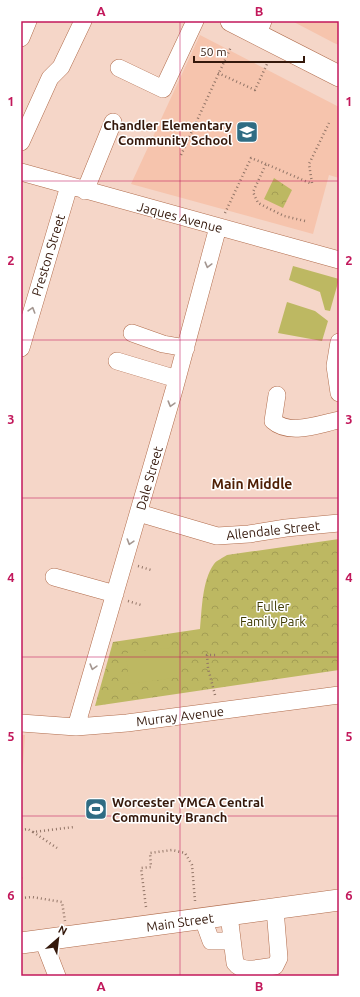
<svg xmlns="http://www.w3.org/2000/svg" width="360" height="997" font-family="Ubuntu,sans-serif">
<defs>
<pattern id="forest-crowns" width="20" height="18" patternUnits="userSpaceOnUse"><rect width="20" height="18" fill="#bdb862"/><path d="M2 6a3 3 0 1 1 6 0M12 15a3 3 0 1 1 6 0" fill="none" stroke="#a39d54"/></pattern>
</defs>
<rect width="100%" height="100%" fill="#f5d6c8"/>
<!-- built -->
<path fill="#f6c4ad" d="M292,21h47v24l-5,-2z
M200,35l139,72v71l-10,-3 -16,59 -182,-50z
M21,735h4l-4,60z"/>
<!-- forest -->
<path fill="url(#forest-crowns)" d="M274,178l18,12 -9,18 -19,-9z
M339,539v131l-244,36 18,-64 87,-13c2,-20 2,-48 14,-65 3,-4 9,-6 13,-9z"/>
<!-- garden -->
<path fill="#bdb862" d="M293,266l46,13 -9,32 -5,-1 -5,-18 -31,-12z
M287,302l28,9 13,10 -6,20 -44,-8z
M177,647l4,30 -52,7 -3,-31z"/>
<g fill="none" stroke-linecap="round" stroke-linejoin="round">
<!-- minor casing -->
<g stroke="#b16c4c" stroke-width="18">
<path id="minor" d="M258,34l5,-13
M21,38l7,-17
M119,68l44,21 32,-68
M21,142l29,-64 11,-11 22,-46
M21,172l318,88
M85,191l28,-69
M132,333l31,11 23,4
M339,342l-4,24 4,27
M21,348l48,-162
M117,361l60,18
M277,395l-4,26c17,15 46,3 66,-1
M139,513l78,23 32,-2 37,-6 53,-5
M54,577l61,17
M21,723l55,4 51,-4 212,-28
M76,727l98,-337 44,-163
M229,915l6,48c8,11 27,4 40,3l4,-8 -4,-49
M203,919l8,22h21
M43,940l14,36"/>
</g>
<!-- major casing -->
<g stroke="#b16c4c" stroke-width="22">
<path id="major" d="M231,21l108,55
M21,943l318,-43"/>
</g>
<!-- path -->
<path stroke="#927567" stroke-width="2.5" stroke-dasharray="1 3" stroke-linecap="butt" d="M218,73l37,17 12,-26
M181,155l50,-108
M312,183l-3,-19 20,-41
M225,213l26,-55 15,6
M305,221l-21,-5 -26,-13 -5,-11 13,-28 46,20
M138,566l13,4
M128,601l13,4
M215,695l-7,-27 -1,-13h9
M21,830l7,-1 5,3 41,-5
M33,832l24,16
M21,878l2,-3
M21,898l11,-1 30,5 3,19
M146,907l-5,-39 10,-1 -1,-14 22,-3 13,3 7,12 3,36"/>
<!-- minor -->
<use href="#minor" stroke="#fff" stroke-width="17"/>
<!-- major -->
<use href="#major" stroke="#fff" stroke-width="21"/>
</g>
<!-- one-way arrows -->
<defs><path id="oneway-chevron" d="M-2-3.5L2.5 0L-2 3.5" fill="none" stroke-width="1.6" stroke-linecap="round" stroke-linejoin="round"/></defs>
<g stroke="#a49791">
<use href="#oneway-chevron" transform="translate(208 265) rotate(105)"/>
<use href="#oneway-chevron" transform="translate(32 310) rotate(-73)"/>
<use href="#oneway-chevron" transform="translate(171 404) rotate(106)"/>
<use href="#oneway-chevron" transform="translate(130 542) rotate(107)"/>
<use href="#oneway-chevron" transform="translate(93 667) rotate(106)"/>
</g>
<!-- grid -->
<path fill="none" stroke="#c2185b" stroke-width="1" stroke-opacity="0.55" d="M180,21v955M21,181h318M21,340h318M21,498h318M21,657h318M21,816h318"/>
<!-- icons -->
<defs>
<g id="school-square" transform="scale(1.15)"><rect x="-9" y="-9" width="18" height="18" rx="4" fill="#2f6c83" stroke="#fff"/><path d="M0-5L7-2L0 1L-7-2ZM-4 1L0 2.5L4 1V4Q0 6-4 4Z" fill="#fff"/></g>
<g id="stadium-square" transform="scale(1.15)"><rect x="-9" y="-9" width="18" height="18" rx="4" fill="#2f6c83" stroke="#fff"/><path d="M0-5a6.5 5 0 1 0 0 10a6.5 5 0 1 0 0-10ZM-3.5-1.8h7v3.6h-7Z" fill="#fff"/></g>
</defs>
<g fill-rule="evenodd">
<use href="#school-square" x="247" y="132"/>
<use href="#stadium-square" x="96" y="809"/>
</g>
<g text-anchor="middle" stroke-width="3" stroke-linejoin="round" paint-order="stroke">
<!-- poi labels -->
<g font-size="13" font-weight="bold" fill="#34180b" stroke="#fff" text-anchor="end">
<text x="232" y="130">Chandler Elementary<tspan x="232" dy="15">Community School</tspan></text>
<text x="112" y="807" text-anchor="start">Worcester YMCA Central<tspan x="112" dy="15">Community Branch</tspan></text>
</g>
<!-- street labels -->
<g font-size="13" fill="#34180b" stroke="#fff">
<text transform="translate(180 217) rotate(15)" y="5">Jaques Avenue</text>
<text transform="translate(48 255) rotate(-73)" y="5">Preston Street</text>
<text transform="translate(149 478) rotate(-74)" y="5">Dale Street</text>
<text transform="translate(273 530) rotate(-6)" y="5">Allendale Street</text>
<text transform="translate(180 716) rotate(-7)" y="5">Murray Avenue</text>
<text transform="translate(180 922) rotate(-8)" y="5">Main Street</text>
</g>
<!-- park labels -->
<g font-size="13" fill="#3d3901" stroke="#fff">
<text x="273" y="611">Fuller<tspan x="273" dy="15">Family Park</tspan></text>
</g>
<!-- neighbourhood labels -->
<g font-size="14" font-weight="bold" fill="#4f2006" stroke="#fff">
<text x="252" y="489">Main Middle</text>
</g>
</g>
<!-- border -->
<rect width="360" height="997" fill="none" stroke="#ffffff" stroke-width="44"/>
<!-- north arrow -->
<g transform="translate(58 939) rotate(28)" stroke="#ffffff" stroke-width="3" paint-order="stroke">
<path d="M0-3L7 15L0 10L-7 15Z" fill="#34180b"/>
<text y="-6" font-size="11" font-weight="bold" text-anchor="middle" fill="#34180b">N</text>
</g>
<!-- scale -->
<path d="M194 56v6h110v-6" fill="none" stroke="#34180b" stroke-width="2"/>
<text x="200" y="56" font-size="12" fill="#34180b" stroke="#ffffff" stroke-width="3" paint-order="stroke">50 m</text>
<rect x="22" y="22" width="316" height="953" fill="none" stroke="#c2185b" stroke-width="1.5"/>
<g font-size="13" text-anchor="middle" font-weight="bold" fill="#c2185b">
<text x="101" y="16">A</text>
<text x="259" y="16">B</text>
<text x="11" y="106">1</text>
<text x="349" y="106">1</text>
<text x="11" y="265">2</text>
<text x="349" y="265">2</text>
<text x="11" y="424">3</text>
<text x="349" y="424">3</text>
<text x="11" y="582">4</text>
<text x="349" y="582">4</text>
<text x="11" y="741">5</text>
<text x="349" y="741">5</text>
<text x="11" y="900">6</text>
<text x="349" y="900">6</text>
<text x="101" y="991">A</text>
<text x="259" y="991">B</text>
</g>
</svg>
